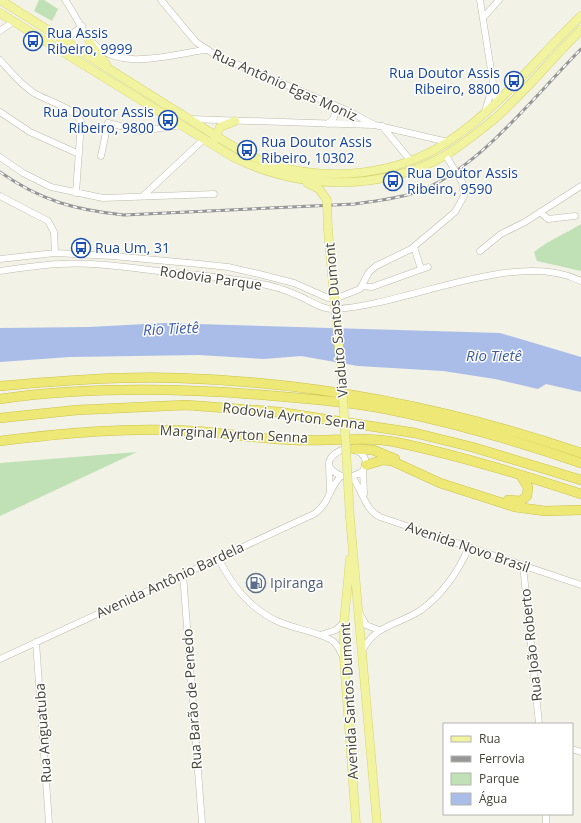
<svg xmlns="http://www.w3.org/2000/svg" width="581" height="823" font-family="'Open Sans',sans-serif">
<rect width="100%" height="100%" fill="#f2f2e7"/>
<!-- green -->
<path fill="#c0e1b5" d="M39,0h5l14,9 -6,12 -18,-10z
M581,224v47l-44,-10 -3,-9c15,-12 31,-18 47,-28z
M137,452l-137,64v-53z"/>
<!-- water -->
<path fill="#aabde8" d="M164,323l336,10 81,24v35l-35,-8 -8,5 -43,-10 -52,-8 -85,-5 -57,-10 -37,3 -65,-4 -129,2 -70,5v-34l89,-1z"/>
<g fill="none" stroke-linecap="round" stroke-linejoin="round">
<!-- minor casing -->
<g stroke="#bcbbab" stroke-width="7">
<path id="minor" d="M65,0c9,12 14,25 23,37 26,37 80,18 117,13
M161,0l35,42 21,14 129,54 29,15 73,17
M480,0l16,102
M483,18l16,-18
M0,31l14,-10
M65,40l17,-14
M0,60c11,12 21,25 34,33 11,7 43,16 47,29l-5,71
M485,111l7,-23
M0,112l30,20 49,22
M190,119l183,6
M328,124c7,-5 8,-10 5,-18
M382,126l28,34
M101,156l7,-33 33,8 41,-6
M0,157l23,16 28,14 52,11 111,-4
M0,196l48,25 6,11 1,21
M143,196l61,-57
M540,212l8,7 27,-3
M414,247l7,22
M480,251l21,-17 24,-12 56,-36
M0,259l55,-6 57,3 88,8 28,3 31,7 35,9 34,15h9l23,-9 9,-17 7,-6 35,-17 44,-37 9,-16 -2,-14
M0,271c20,-3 40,-6 60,-7 35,-2 71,4 106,8 30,3 60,5 90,11 14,2 30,7 43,13 12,5 23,14 36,13 70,-3 182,-61 246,-28
M362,286l10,1 56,-20
M344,449c10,-1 20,3 22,13l-3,9c-12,8 -25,8 -34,-5 -1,-9 7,-14 15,-17z
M329,466l1,25
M363,471l1,23
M351,476c12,14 13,33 29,41l201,68
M218,558c14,27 31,50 59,63 14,7 49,13 57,21 4,4 7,11 10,16
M523,565l16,159
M183,574l19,249
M360,614l6,11 13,5
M320,635l16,-5 8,-8
M36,642l13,181
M362,652c11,-27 37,-27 59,-42 22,-16 37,-38 48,-63
M0,659l314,-145c16,-11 14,-25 27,-38
M572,749l9,3
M546,814v9"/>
</g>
<!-- major casing -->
<g stroke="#d6d571" stroke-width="9">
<path id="major" d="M0,0c63,39 124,79 186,117 28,17 56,38 88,48 56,17 122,10 172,-22 50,-32 92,-86 135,-127
M0,13l233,144c66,33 148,35 213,-2 16,-10 31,-22 46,-34 33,-28 59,-62 89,-91
M88,37l3,8 15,19
M215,139l5,-12 15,-6
M307,183l12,6 8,11
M328,230l4,44
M350,518l27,305
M350,559l-6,63v37l12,164"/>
</g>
<!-- highway casing -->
<g stroke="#cbc248" stroke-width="10">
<path id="highway" d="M0,386c59,-5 119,-10 178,-8 137,4 274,31 403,75
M0,399c92,-13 183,-11 275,-3 37,3 74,6 111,13 66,13 131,32 195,54
M0,418l77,-8 109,-5 93,7 136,21 57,14 109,33
M0,441c64,-8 129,-14 193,-10 33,2 66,8 99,9 35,2 68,-4 103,2 63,13 125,32 186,52
M354,449l19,1 22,9
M366,465l17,-5 9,1 48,22 75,24 30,4 36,-1
M508,500l13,1 6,-5 1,-9 -7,-11"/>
</g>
<!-- minor -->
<use href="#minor" stroke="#fff" stroke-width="6"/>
<!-- major -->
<use href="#major" stroke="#f2f39f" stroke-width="8"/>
<!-- highway -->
<use href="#highway" stroke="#eee977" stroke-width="9"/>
<!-- rail casing -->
<g stroke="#969696" stroke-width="3">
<path id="rail" d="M0,172c41,29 76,38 124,43l231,-11c20,-3 40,-5 59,-11 63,-21 121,-98 167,-144"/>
</g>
<!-- rail -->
<use href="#rail" stroke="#fff" stroke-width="1.5" stroke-dasharray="4.5" stroke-linecap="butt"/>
<!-- minor-bridge casing -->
<g stroke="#bcbbab" stroke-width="7" stroke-linecap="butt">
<path id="minor-bridge" d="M448,159l14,23"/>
</g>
<!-- major-bridge casing -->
<g stroke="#d6d571" stroke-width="9" stroke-linecap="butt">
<path id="major-bridge" d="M327,202l1,28
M332,274l10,107 8,137"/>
</g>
<!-- minor-bridge -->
<use href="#minor-bridge" stroke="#fff" stroke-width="6"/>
<!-- major-bridge -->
<use href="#major-bridge" stroke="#f2f39f" stroke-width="8"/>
</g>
<!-- icons -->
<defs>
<g id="bus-ring" transform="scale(1)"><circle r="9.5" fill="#fff" stroke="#1a4fb4" stroke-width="1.5"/><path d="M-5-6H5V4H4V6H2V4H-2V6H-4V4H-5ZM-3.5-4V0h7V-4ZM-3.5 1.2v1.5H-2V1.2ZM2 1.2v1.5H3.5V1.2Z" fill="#1a4fb4"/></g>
<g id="fuel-ring" transform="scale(1)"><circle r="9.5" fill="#fff" stroke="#5c6f8a" stroke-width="1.5"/><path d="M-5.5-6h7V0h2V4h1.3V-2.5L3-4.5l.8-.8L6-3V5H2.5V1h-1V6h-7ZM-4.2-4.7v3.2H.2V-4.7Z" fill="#5c6f8a"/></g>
</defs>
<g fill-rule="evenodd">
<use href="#bus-ring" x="33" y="41"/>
<use href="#bus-ring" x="514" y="81"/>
<use href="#bus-ring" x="168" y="120"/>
<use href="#bus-ring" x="247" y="150"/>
<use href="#bus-ring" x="393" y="181"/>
<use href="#bus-ring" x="81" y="248"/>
<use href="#fuel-ring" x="256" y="583"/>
</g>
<g text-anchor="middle" stroke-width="3" stroke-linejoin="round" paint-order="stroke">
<!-- transit labels -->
<g font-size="14" fill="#164399" stroke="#fff" text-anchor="start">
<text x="47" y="38">Rua Assis<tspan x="47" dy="16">Ribeiro, 9999</tspan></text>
<text x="500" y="78" text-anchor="end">Rua Doutor Assis<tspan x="500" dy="16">Ribeiro, 8800</tspan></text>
<text x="154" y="117" text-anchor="end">Rua Doutor Assis<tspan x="154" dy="16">Ribeiro, 9800</tspan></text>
<text x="261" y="147">Rua Doutor Assis<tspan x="261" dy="16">Ribeiro, 10302</tspan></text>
<text x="407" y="178">Rua Doutor Assis<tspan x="407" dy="16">Ribeiro, 9590</tspan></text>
<text x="95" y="253">Rua Um, 31</text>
</g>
<!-- street labels -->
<g font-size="14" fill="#444337" stroke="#fff">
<text transform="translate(285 85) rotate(24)" y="5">Rua Antônio Egas Moniz</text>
<text transform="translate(211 278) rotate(8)" y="5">Rodovia Parque</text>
<text transform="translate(336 320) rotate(-95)" y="5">Viaduto Santos Dumont</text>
<text transform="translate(294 416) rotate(7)" y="5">Rodovia Ayrton Senna</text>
<text transform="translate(234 434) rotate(3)" y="5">Marginal Ayrton Senna</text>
<text transform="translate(468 547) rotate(19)" y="5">Avenida Novo Brasil</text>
<text transform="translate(170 580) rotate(-25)" y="5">Avenida Antônio Bardela</text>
<text transform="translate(531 645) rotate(-96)" y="5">Rua João Roberto</text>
<text transform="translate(192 699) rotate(-94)" y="5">Rua Barão de Penedo</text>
<text transform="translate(349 701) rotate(-93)" y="5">Avenida Santos Dumont</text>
<text transform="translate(43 733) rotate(-94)" y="5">Rua Anguatuba</text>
</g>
<!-- service labels -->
<g font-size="14" fill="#4e5e75" stroke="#fff" text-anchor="start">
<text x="270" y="588">Ipiranga</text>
</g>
<!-- water labels -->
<g font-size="15" font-style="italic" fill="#3c5aa4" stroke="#fff">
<text transform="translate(171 329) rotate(-3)" y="5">Rio Tietê</text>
<text x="494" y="361">Rio Tietê</text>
</g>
</g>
<!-- legend -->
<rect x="443" y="723" width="130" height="92" fill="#ffffff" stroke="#b4b4af"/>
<rect x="451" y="736" width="20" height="6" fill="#f2f39f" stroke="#b4b4af"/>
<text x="479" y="743" font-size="12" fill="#444337">Rua</text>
<rect x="451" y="756" width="20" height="6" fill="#969696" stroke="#b4b4af"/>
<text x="479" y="763" font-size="12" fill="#444337">Ferrovia</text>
<rect x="451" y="773" width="20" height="12" fill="#c0e1b5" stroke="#b4b4af"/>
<text x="479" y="783" font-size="12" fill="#444337">Parque</text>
<rect x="451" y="793" width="20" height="12" fill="#aabde8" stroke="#b4b4af"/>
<text x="479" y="803" font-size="12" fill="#444337">Água</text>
</svg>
